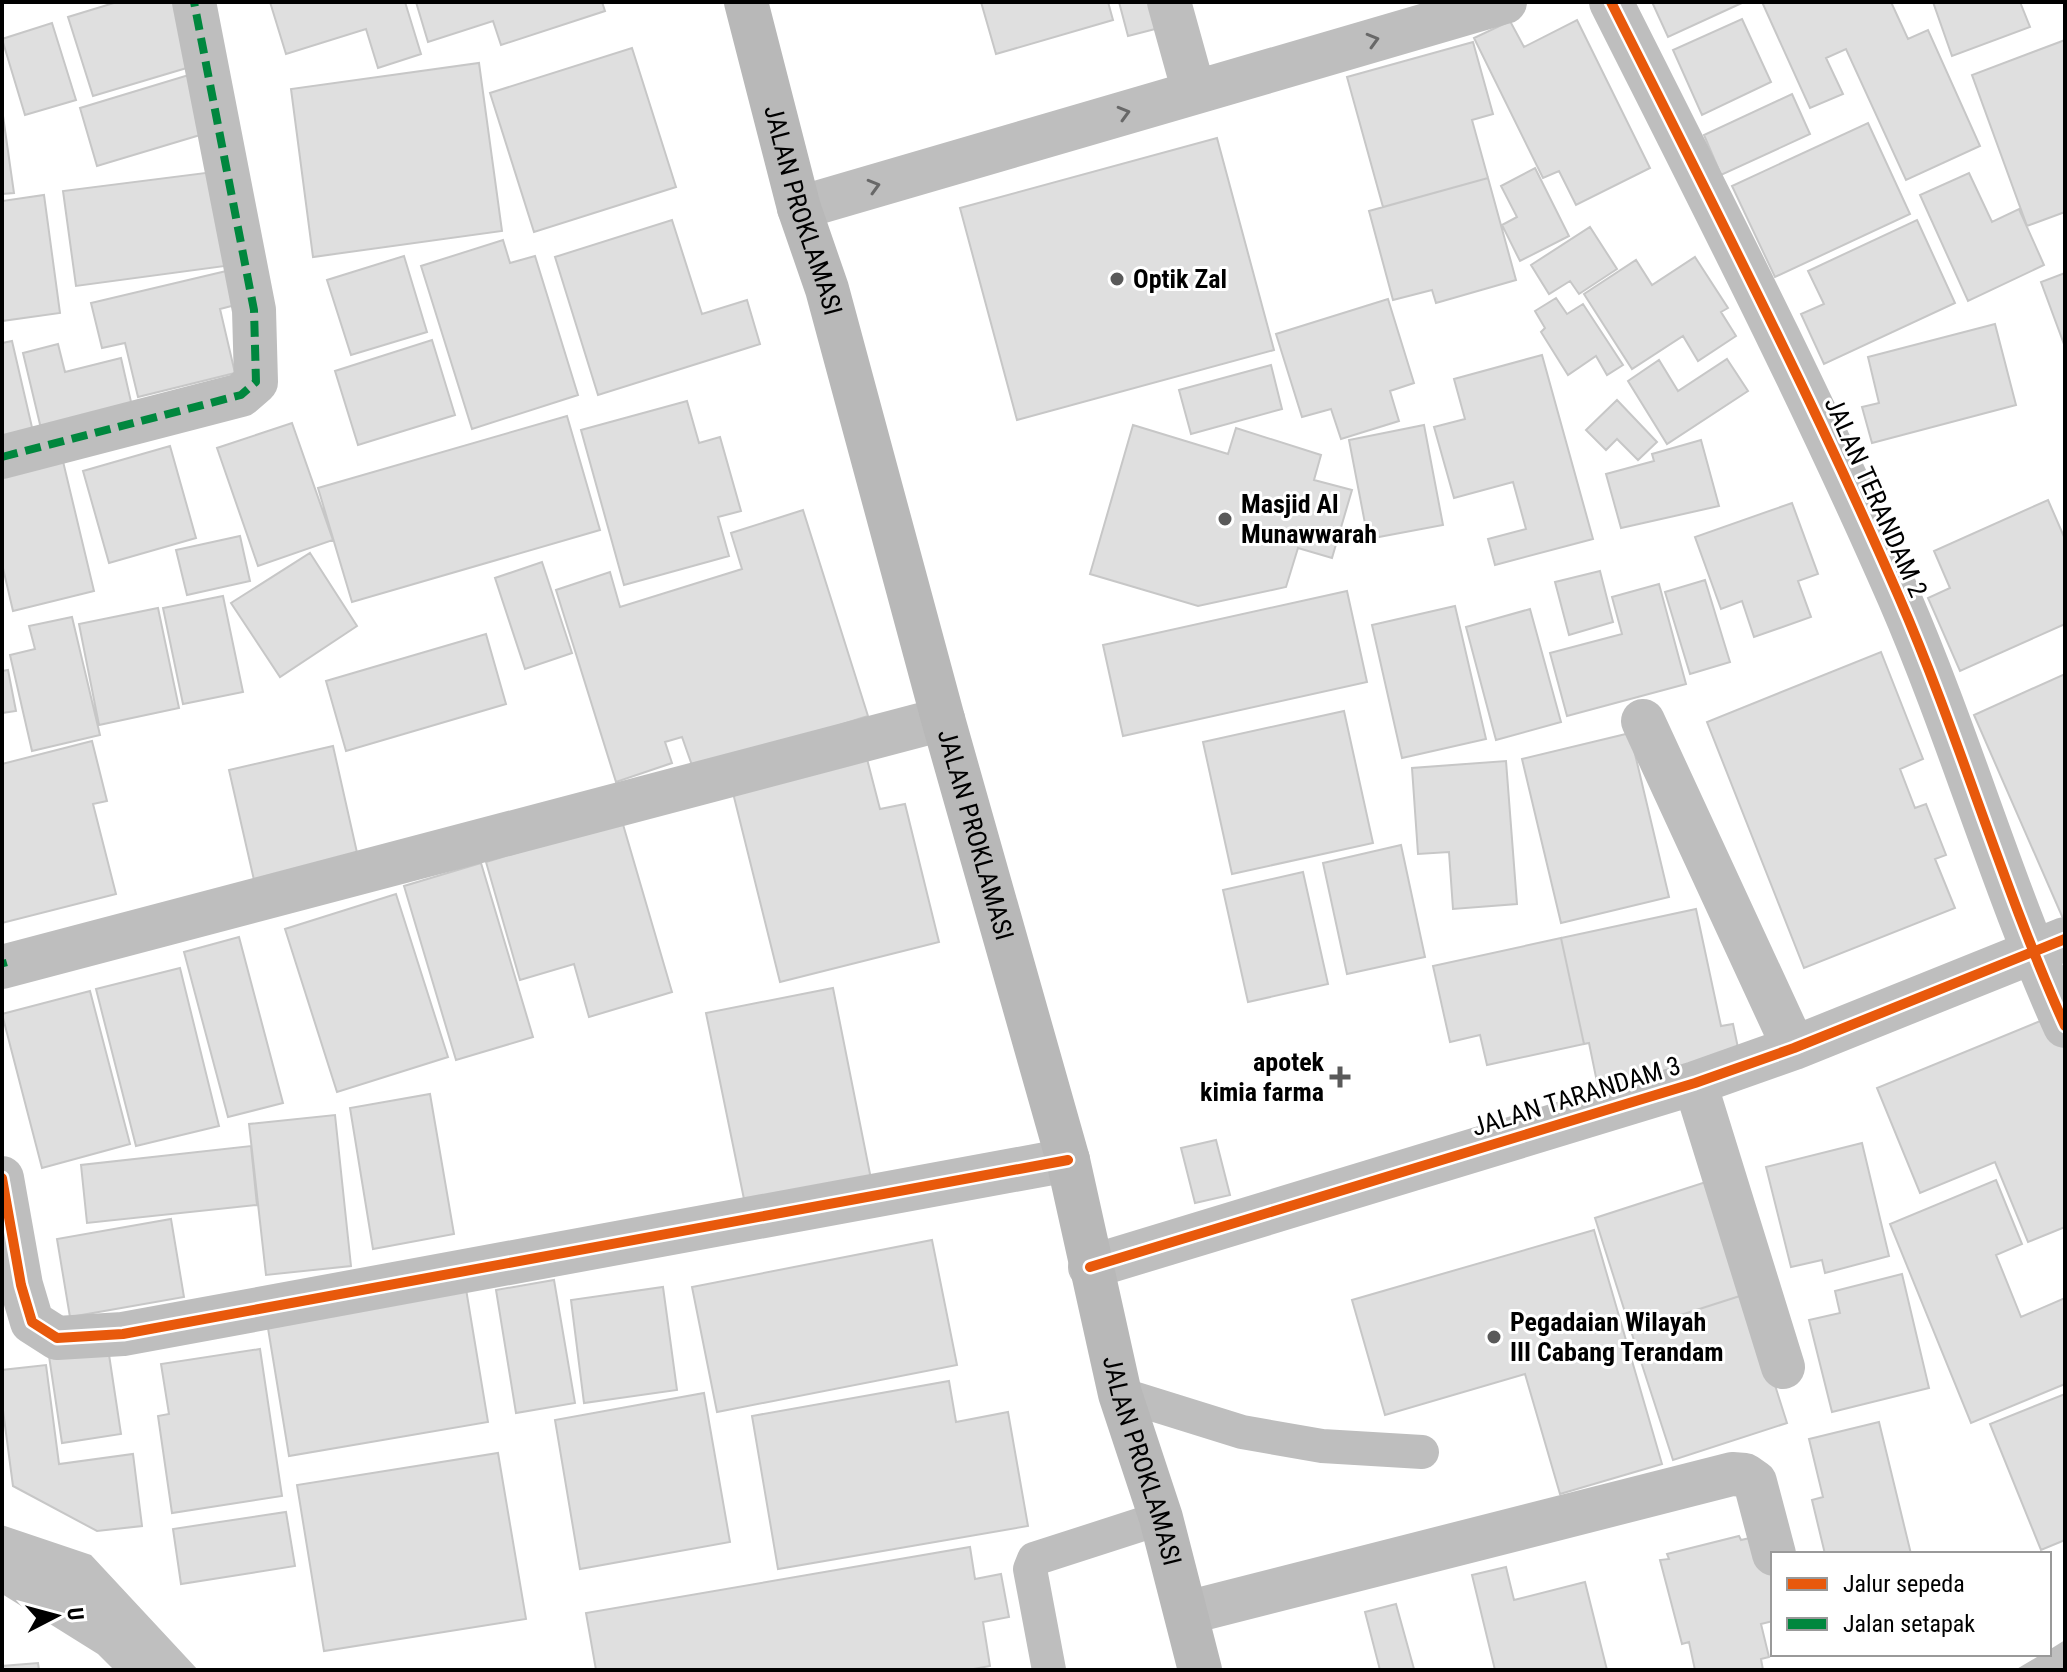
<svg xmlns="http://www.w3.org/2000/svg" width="2067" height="1672" font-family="'Roboto Condensed',sans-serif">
<rect width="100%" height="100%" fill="#fff"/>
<!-- water -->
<path fill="#bfbfbf" d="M2,1525l89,30 107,115h-84l-16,-16 -96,-60z
M2065,1640v30h-50l27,-16h7v-4z"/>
<!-- building -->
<path fill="#dfdfdf" stroke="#c7c7c7" stroke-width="2" d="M117,2h65l18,62 -107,32 -25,-79z
M270,2h135l16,52 -43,14 -12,-39 -80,25z
M416,2h186l3,9 -104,34 -8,-24 -65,21z
M981,2h127l5,18 -117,34z
M1119,2h38l6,25 -35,9z
M1652,2h92l-76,35z
M1762,2h129l17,37 20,-9 52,116 -74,34 -60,-131 -20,9 17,36 -33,14z
M1933,2h87l10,25 -78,29z
M1742,19l29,63 -69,33 -29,-65z
M1577,20l73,148 -74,37 -17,-34 -16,7 -69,-140 36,-17 14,26z
M52,23l24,77 -51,15 -23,-76z
M2065,40v172l-38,14 -55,-151z
M1473,42l20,72 -21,6 16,58 -105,29 -36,-130z
M632,48l44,139 -142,45 -44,-139z
M479,63l23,168 -189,26 -22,-168z
M192,74l18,58 -113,34 -17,-58z
M1792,94l18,40 -89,41 -17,-40z
M2,109l12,84 -12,1z
M1868,123l42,91 -135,63 -43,-91z
M1217,138l57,212 -257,70 -57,-212z
M1535,168l34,68 -49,25 -18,-36 15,-8 -16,-31z
M213,172l12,94 -149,20 -13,-95z
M1969,173l23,49 27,-13 25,56 -76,36 -48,-106z
M1488,178l28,102 -80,23 -4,-13 -39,10 -24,-89z
M44,195l16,118 -58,8v-120z
M672,220l30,94 45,-14 13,44 -162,51 -43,-138z
M1917,220l38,83 -131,61 -23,-50 23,-10 -16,-33z
M1590,227l27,42 -38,25 -9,-13 -21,13 -18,-29z
M503,240l7,23 25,-7 43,139 -106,34 -51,-163z
M404,256l23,76 -76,23 -24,-75z
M1695,257l33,51 -7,4 15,24 -38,25 -15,-25 -51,33 -48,-75 52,-34 16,25z
M239,268l8,34 -27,7 15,64 -97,24 -13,-54 -23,5 -11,-45z
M2065,273v74l-24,-65z
M1556,298l11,16 16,-10 40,61 -16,10 -11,-19 -28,19 -27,-43 4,-4 -10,-17z
M1388,299l26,84 -24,8 9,30 -58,18 -10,-30 -29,8 -26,-83z
M1995,324l21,81 -144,38 -10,-36 17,-4 -11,-46z
M432,340l23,75 -97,30 -23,-74z
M12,341l22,95 -32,8v-101z
M58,344l7,28 56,-14 13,57 -91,22 -20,-84z
M1542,355l51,184 -98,26 -7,-26 38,-10 -13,-47 -59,16 -20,-71 31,-8 -11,-40z
M1727,359l21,32 -81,53 -39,-63 31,-21 19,31z
M1271,365l11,44 -91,25 -12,-44z
M1617,400l40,42 -19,18 -21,-21 -11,11 -20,-20z
M687,401l12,42 21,-6 21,74 -23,6 11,39 -105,29 -43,-155z
M567,416l33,114 -248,72 -34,-114z
M292,423l41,117 -75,26 -41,-118z
M1133,425l95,29 8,-26 85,27 -7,25 38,10 -20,68 -34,-10 -12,39 -88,19 -108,-32z
M1424,425l19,100 -75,14 -19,-99z
M1701,440l18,66 -98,22 -15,-54 48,-13 -2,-7z
M170,446l26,92 -87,25 -26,-92z
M61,453l33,138 -81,20 -11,-47v-97z
M2048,500l17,39v85l-105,47 -32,-73 22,-10 -16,-37z
M1792,503l26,71 -20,7 13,36 -57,20 -12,-36 -21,8 -26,-72z
M803,510l65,206 -174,55 -12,-34 -17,5 7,21 -56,19 -60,-192 54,-18 10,35 122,-38 -11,-36z
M240,536l10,45 -63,14 -11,-45z
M310,553l47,73 -77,51 -49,-74z
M542,562l30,91 -47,16 -30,-91z
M1600,571l13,51 -44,13 -14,-53z
M1705,580l25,82 -40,12 -25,-82z
M1659,584l27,100 -119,32 -17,-63 72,-19 -10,-37z
M1347,591l20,91 -244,54 -20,-91z
M223,596l20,96 -60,12 -20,-96z
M1455,606l31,133 -84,19 -30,-133z
M158,608l21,100 -80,17 -20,-101z
M1530,609l31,113 -65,18 -30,-113z
M72,617l28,118 -68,16 -22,-96 25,-6 -6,-23z
M486,634l20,70 -160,47 -20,-70z
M1881,652l42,107 -23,10 15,39 11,-4 20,51 -11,4 20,49 -151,60 -97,-246z
M8,670l8,41 -14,2v-42z
M2065,674v249l-91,-208z
M1344,711l29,132 -141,31 -29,-132z
M1630,733l39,164 -108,26 -39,-164z
M92,741l15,60 -14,3 23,90 -114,29v-159z
M333,746l25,111 -104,23 -25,-110z
M867,759l13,50 25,-5 34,138 -159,40 -47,-189z
M1506,761l11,143 -64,5 -4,-57 -31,2 -6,-86z
M622,821l50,171 -83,25 -15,-53 -54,16 -34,-118z
M1401,845l24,112 -78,17 -24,-111z
M481,863l52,174 -77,23 -52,-174z
M1303,872l25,112 -80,18 -25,-112z
M396,894l52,163 -111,35 -52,-163z
M1696,909l25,117 12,-2 9,43 -144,20 -9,-44 -5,1 -23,-106z
M239,937l44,166 -55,14 -44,-165z
M1561,938l23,106 -97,21 -7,-30 -30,7 -17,-76z
M180,968l39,158 -83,20 -40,-157z
M833,988l38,191 -126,25 -39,-191z
M90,991l40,153 -88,24 -40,-154z
M2055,1015l10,24v188l-37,15 -33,-80 -75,31 -43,-105z
M430,1094l24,140 -81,15 -23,-141z
M335,1115l16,151 -85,9 -17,-151z
M1216,1140l14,55 -35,8 -14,-55z
M1862,1143l27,113 -64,17 -3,-13 -31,7 -25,-100z
M251,1146l6,59 -170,18 -6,-58z
M1996,1180l26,64 -26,11 25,62 44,-19v86l-94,39 -81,-199z
M1709,1181l37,113 -115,37 -36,-113z
M171,1219l13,78 -114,20 -13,-78z
M1594,1230l68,234 -102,30 -35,-120 -140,41 -33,-115z
M932,1240l25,125 -240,47 -25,-125z
M1902,1274l27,114 -97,24 -23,-92 31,-7 -5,-22z
M554,1280l21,123 -59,10 -20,-123z
M465,1283l23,139 -199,34 -23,-140z
M663,1287l14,103 -93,13 -13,-103z
M1746,1294l41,129 -114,37 -42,-129z
M108,1348l13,86 -59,9 -13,-87z
M260,1349l22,147 -110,17 -14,-97 11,-2 -8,-50z
M46,1365l13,99 74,-10 9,72 -45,5 -84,-45 -11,-83v-33z
M949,1381l7,41 52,-10 20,114 -250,43 -26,-153z
M704,1393l26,149 -150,27 -25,-149z
M2065,1394v146l-24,10 -51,-126z
M1879,1422l32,132h-86l-13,-54 11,-3 -14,-58z
M498,1453l28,166 -202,32 -27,-166z
M286,1512l9,54 -114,18 -8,-55z
M1763,1535l10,40v46l-12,3 8,33 -8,2 2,11h-68l-6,-28 -7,2 -22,-84 9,-1 -2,-5 72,-18 2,4z
M970,1547l5,32 26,-5 8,43 -26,5 7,44 -22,4h-372l-10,-57z
M1506,1567l8,33 71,-18 22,88h-112l-23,-95z
M1396,1604l18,65 -34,1 -15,-58z
M38,1663l1,7h-37v-4z"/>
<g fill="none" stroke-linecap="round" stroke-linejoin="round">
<!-- service -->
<path stroke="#bebebe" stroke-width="34" d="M1120,1394l122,38 80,14 100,6
M1049,1670l-19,-101 4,-10 127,-41"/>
<!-- minor -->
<path stroke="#bebebe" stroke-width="44" d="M1169,2l25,90
M1611,2c99,197 200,393 288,595 61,141 103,289 166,429
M799,208l706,-206
M2,457l239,-62 15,-13 -2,-72 -60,-308
M1643,721l151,327
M2,967l941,-248
M1695,1083l88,284
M2,1178l19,107 11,37 25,16 66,-4 945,-174
M1090,1267l605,-184 99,-35 271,-109
M1186,1613l546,-139 13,1 10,7 19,72"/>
<!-- secondary -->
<path stroke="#b8b8b8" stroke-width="44" id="s1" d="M746,2l53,206 28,81 116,430 125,441 52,234 41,124 39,152"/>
<!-- quiet -->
<path stroke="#00873e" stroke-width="8" stroke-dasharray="16 8" stroke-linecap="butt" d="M2,457l239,-62 15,-13 -2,-72 -60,-308
M2,960l2,7"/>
<!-- cycleway casing -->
<g stroke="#fff" stroke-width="15">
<path id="cycleway" d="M1611,2c99,197 200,393 288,595 61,141 103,289 166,429
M2,1178l19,107 11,37 25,16 66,-4 945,-174
M1090,1267l605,-184 99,-35 271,-109"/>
</g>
<!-- cycleway -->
<use href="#cycleway" stroke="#e8590c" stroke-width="10"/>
</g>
<!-- one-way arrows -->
<defs><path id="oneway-chevron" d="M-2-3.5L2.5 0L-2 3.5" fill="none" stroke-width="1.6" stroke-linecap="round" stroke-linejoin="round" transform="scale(2)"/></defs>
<g stroke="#686868">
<use href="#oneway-chevron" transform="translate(1373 40) rotate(-16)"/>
<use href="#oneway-chevron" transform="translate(1124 113) rotate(-16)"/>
<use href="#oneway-chevron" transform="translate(874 186) rotate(-16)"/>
</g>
<!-- markers -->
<g fill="#595959" stroke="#fff" stroke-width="3">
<circle cx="1117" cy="279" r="8"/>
<circle cx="1225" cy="519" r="8"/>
<path d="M1336 1065h8v8h8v8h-8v8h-8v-8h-8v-8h8z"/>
<circle cx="1494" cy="1337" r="8"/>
</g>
<g text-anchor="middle" stroke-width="6" stroke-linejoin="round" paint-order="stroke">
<!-- street labels -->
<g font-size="26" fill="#000" stroke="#fff">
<text dy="9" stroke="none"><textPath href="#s1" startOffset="216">JALAN PROKLAMASI</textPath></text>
<text transform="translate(1876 497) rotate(66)" y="9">JALAN TERANDAM 2</text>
<text dy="9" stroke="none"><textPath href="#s1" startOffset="864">JALAN PROKLAMASI</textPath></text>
<text transform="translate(1576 1096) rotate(-17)" y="9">JALAN TARANDAM 3</text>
<text dy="9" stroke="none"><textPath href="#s1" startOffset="1512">JALAN PROKLAMASI</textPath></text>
</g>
<!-- poi labels -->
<g font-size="26" font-weight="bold" fill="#000" stroke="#fff" text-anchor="start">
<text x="1133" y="288">Optik Zal</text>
<text x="1241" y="513">Masjid Al<tspan x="1241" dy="30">Munawwarah</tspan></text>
<text x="1324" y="1071" text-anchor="end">apotek<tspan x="1324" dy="30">kimia farma</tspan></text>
<text x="1510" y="1331">Pegadaian Wilayah<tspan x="1510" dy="30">III Cabang Terandam</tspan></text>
</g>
</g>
<!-- border -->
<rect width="2067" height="1672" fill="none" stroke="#000000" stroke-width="8"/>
<!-- legend -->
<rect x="1771" y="1552" width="280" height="104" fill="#ffffff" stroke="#999999" stroke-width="2"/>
<rect x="1787" y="1578" width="40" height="12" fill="#e8590c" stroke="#999999" stroke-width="2"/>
<text x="1843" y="1592" font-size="24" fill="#000000">Jalur sepeda</text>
<rect x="1787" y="1618" width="40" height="12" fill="#00873e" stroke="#999999" stroke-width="2"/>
<text x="1843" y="1632" font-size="24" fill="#000000">Jalan setapak</text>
<!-- north arrow -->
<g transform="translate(56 1616) rotate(84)" stroke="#ffffff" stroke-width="6" paint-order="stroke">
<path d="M0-6L14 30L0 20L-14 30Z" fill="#000000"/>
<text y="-12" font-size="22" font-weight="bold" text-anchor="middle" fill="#000000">U</text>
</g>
</svg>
